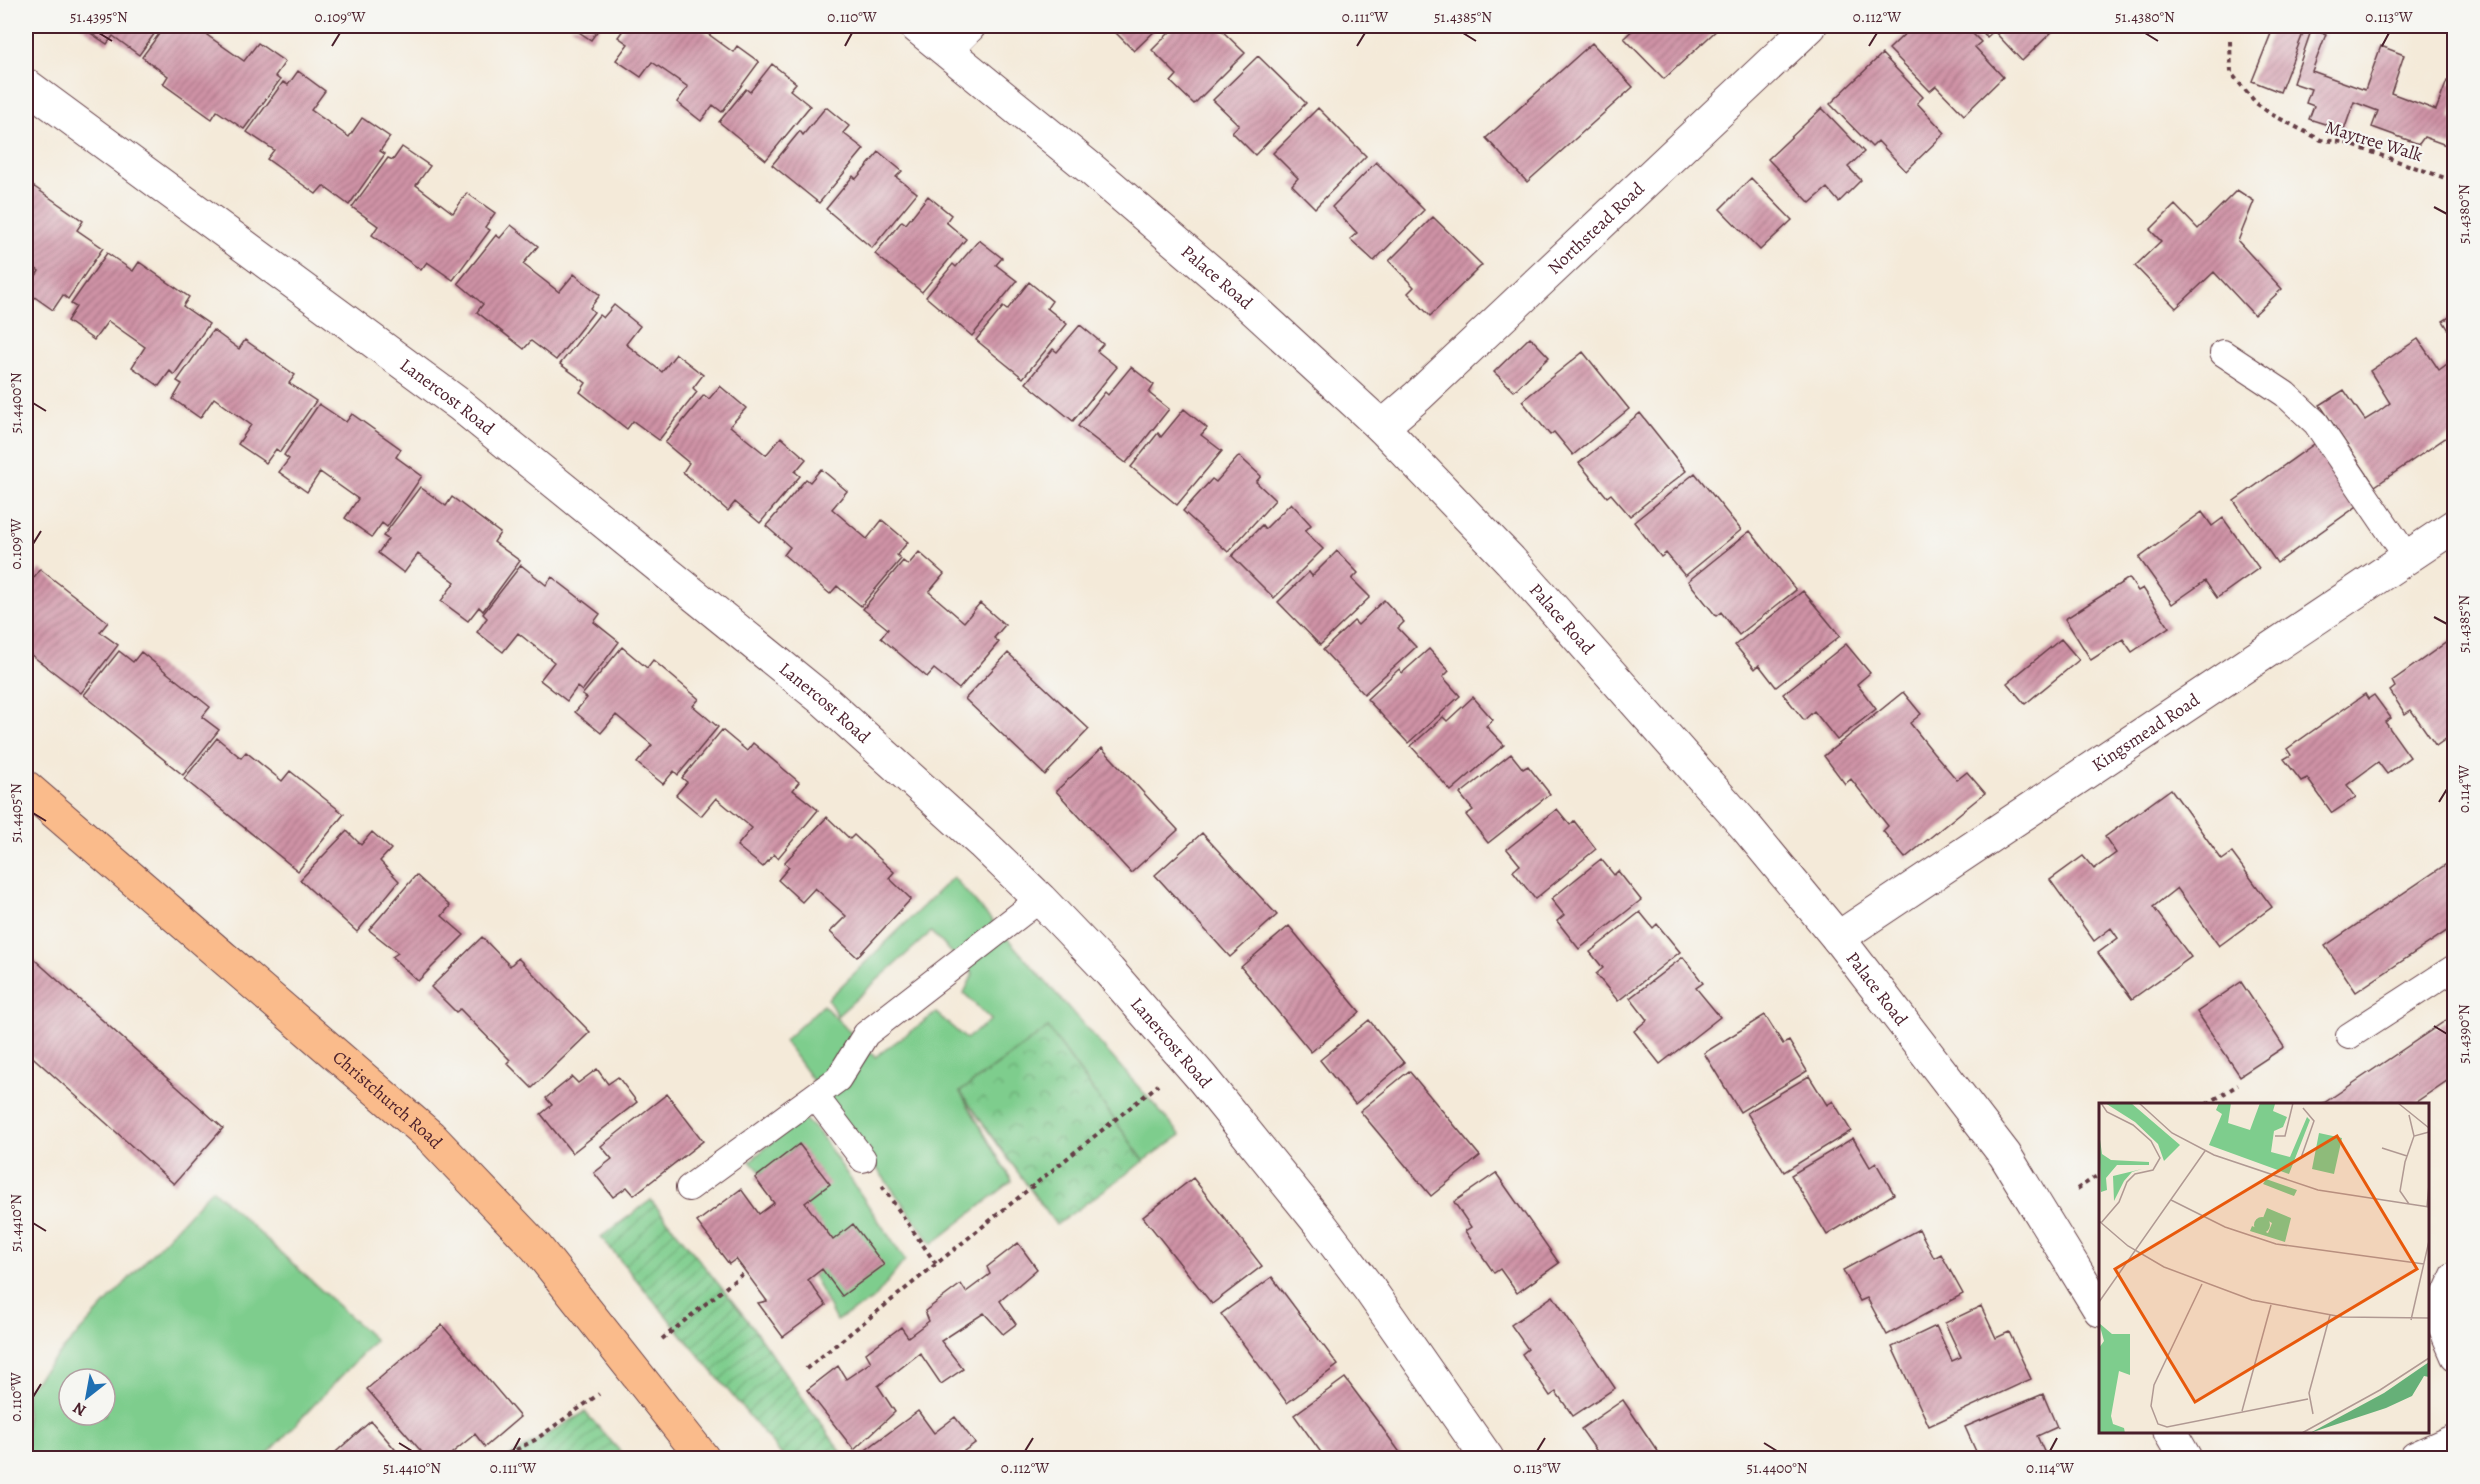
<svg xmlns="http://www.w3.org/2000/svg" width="2480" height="1484" font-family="Alegreya,serif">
<defs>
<pattern id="park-crowns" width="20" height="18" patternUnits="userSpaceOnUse" patternTransform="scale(1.5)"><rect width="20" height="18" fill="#7ecd8d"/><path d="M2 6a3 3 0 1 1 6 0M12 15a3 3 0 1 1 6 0" fill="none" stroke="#69a673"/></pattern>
<pattern id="garden-furrows" width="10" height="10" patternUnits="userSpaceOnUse" patternTransform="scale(1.5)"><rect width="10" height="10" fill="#7ecd8d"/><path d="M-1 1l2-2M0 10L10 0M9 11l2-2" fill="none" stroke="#69a673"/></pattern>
<pattern id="building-hatch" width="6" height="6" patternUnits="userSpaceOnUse" patternTransform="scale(1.5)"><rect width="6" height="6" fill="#cf93a6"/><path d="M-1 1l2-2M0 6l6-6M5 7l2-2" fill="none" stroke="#aa7787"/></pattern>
</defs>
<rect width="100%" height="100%" fill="#f6f6f2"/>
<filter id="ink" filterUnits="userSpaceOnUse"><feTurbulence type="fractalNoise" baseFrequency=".0167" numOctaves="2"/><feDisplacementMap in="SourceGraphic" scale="12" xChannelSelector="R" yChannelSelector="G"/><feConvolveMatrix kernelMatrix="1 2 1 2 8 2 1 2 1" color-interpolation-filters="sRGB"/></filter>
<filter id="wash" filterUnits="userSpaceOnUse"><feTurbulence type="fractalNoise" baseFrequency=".008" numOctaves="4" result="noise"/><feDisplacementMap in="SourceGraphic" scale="24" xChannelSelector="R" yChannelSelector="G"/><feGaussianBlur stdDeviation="1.35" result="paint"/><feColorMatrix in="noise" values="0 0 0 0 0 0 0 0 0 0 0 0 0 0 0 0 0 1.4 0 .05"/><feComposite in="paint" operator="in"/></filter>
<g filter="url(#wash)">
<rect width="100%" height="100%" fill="#f4ead9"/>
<!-- grass -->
<path fill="#7ecd8d" stroke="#64765c" stroke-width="1.5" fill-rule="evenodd" d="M953,877l228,258 -37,26 -96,-133 -88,64 52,89 -80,63 -148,-203 39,-36 52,52 61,-44 30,26 25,-19 -27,-27 9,-19 -42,-42 -94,84 -9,-17z
M802,1117l18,17 85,126 -31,39 -38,22 -74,-148 -12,-12z
M212,1189l163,151 -111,118h-238v-68zM69,1379h36v36h-36z"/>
<!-- park -->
<path fill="url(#park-crowns)" stroke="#64765c" stroke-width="1.5" d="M1048,1028l96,133 -88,64 -96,-133z"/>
<!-- garden -->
<path fill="url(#garden-furrows)" stroke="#64765c" stroke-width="1.5" d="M651,1200l98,122 95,134 -4,2h-56l-183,-221z
M585,1412l41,46h-119z"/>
<g id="blocks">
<!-- building -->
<path fill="url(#building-hatch)" d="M80,26h80l-21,29 -26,-19 -6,8z
M165,26h48l-6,9 37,26 14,-18 27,19 -10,14 5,4 -36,49 -27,-18 -5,8 -49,-35 5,-8 -26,-19z
M570,26h31l-10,14z
M626,26h71l36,26 4,-6 22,16 -37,50 -9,-7 -12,16 -24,-19 11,-15 -36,-25 -11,15 -25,-17 12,-16 -10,-7z
M1115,26h45l-26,25 -22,-22z
M1176,26h41l28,27 -51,51 -23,-22 6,-7 -25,-25z
M1637,26h84l-57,53 -40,-41z
M1913,26h52l16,16 -6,5 28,30 -39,38 -28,-29 -6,5 -41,-42z
M1977,26h81l-36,35 -28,-30 -7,6z
M2274,26h32l-26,66 -28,-11z
M2312,28l14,6 -14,37 53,19 16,-44 23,9 -13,38 45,17 11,-29 7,3v20l-4,14 4,1v29l-30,-11 -5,7 -47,-17 6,-16 -24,-9 -10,28 -35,-11 5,-13 -8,-3 5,-14 -18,-6z
M1592,43l41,44 -106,95 -41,-44z
M1882,54l41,43 -6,6 28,30 -39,38 -28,-30 -6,6 -42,-43z
M1258,56l48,47 -51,52 -23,-23 7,-7 -26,-25z
M772,64l24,19 -6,7 20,16 -44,54 -47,-38 27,-33 4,3z
M298,71l27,20 -14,19 38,27 13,-19 28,19 -10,14 5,3 -36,51 -26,-19 -7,8 -24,-17 -25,-18 7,-9 -27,-18 36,-50 5,3z
M826,107l23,19 -6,7 21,16 -45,54 -47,-38 28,-34 3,4z
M1318,108l48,48 -51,52 -23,-23 6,-7 -25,-25z
M1822,108l42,44 -16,15 13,13 -22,22 -12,-14 -17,15 -42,-44z
M402,147l28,19 -14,19 37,28 14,-20 28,20 -10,14 5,3 -37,50 -26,-18 -6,8 -49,-35 6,-9 -26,-19 36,-49 5,2z
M879,152l23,19 -6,6 21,16 -45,55 -46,-39 27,-33 3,3z
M1376,162l48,48 -50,51 -24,-22 7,-6 -25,-26z
M1751,178l41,42 -32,30 -40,-41z
M33,186l50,35 -6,9 26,18 -35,51 -5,-4 -10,15 -27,-19 13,-20 -13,-9v-68l1,1z
M2237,190l17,11 -16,40 44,48 -28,26 -40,-43 -38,36 -41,-42 26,-25 -11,-11 25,-25 23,24z
M928,196l23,19 -5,7 20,17 -44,53 -47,-38 27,-33 4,3z
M1433,217l49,48 -52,51 -22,-23 6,-6 -25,-26z
M511,225l27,21 -15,18 36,28 15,-18 26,21 -10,13 4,4 -38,48 -25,-19 -7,8 -47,-37 6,-8 -25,-21 38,-48 4,3z
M979,240l23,18 -6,7 21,16 -45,55 -46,-39 27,-33 3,3z
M107,253l26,18 6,-9 50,35 -6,9 26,18 -35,51 -4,-4 -11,15 -27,-19 13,-20 -37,-26 -14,19 -27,-19 9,-14 -5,-3z
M1029,282l23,19 -5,7 20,16 -44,54 -47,-38 27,-33 4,3z
M614,305l26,21 -14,18 36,28 14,-18 27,21 -10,13 4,4 -38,48 -26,-19 -6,8 -47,-37 6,-9 -26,-19 39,-49 4,3z
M2454,314v24l-11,-17z
M1080,325l23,19 -6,7 20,16 -44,54 -47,-38 27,-34 4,3z
M213,330l26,19 6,-9 50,35 -6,8 27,18 -36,51 -4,-3 -10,14 -28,-19 13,-19 -37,-27 -14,20 -27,-19 9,-15 -5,-3z
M1530,337l19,20 -35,34 -20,-19z
M2418,339l21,31 15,-11v73l-79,54 -55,-81 24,-15 21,30 13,-8 12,-9 -20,-32z
M1583,352l46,57 -56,46 -19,-23 -4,3 -28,-34z
M1131,367l23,18 -5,8 20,16 -43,54 -48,-37 27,-34 3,3z
M720,386l26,22 -16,18 36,29 15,-18 25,22 -11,13 5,4 -40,47 -25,-21 -7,9 -45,-39 6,-9 -24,-20 39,-48 5,4z
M319,404l27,18 6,-8 49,35 -5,8 26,19 -35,51 -5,-4 -10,14 -27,-19 13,-19 -38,-27 -13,20 -28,-20 10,-13 -5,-4z
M1184,409l23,19 -6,7 21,16 -45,54 -46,-38 27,-34 3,4z
M1640,413l46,58 -56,45 -19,-22 -4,3 -28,-34z
M2317,442l43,62 -83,59 -43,-62z
M1239,456l22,20 -5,6 19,18 -47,52 -45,-41 29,-32 4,3z
M821,469l26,22 -15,18 35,30 15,-19 26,22 -11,13 4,4 -40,47 -24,-20 -7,8 -46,-39 6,-8 -24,-21 40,-47 4,3z
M1695,473l46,57 -56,46 -19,-23 -5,4 -27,-35z
M420,487l26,19 6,-9 48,36 -6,9 26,19 -37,50 -4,-4 -11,14 -27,-20 14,-19 -37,-28 -14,19 -26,-20 10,-14 -5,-3z
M1291,503l20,22 -6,6 18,18 -49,49 -42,-42 30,-31 3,4z
M2202,512l10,14 11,-8 36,50 -42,30 -12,-17 -33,23 -33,-46z
M1750,531l46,59 -57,45 -18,-23 -5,4 -28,-35z
M1337,551l21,22 -6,6 18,18 -50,48 -42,-43 31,-30 3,4z
M919,552l25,22 -15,18 35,30 16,-19 25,22 -11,13 5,4 -40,47 -25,-20 -7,8 -46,-39 7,-9 -25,-20 40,-48 5,4z
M521,565l25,20 6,-8 48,37 -6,8 25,20 -37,49 -5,-4 -10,14 -27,-21 14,-18 -36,-29 -15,19 -26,-20 10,-14 -4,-4z
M40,569l68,53 -8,10 18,13 -37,48 -55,-42v-75l6,4z
M2129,578l9,13 5,-3 26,39 -37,25 -9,-13 -32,21 -26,-41z
M1803,591l37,45 -64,51 -17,-22 -4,4 -20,-24z
M1384,600l20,22 -6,6 18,19 -52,47 -41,-44 31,-29 4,4z
M2454,637v78l-2,2 2,4v12l-18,13 -25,-36 -6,4 -15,-23 5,-4 -3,-6z
M2061,639l18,21 -54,44 -18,-21z
M1846,644l24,29 -13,11 19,25 -39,31 -23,-29 -10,9 -21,-26z
M622,647l25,21 6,-8 46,39 -6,7 25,21 -40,48 -4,-4 -11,13 -26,-21 15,-18 -36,-30 -15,18 -26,-21 12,-14 -5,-3z
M1429,649l20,22 -6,6 17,19 -52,47 -41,-44 32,-30 3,4z
M119,651l14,11 8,-10 69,55 -8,10 17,13 -36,45 -99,-80z
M1008,653l81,76 -44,46 -80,-76z
M1903,692l18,22 -11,9 23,29 24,28 10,-8 18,21 -80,65 -22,-27 5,-5 -37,-47 -6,5 -21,-28z
M2365,694l3,5 6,-4 17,23 -6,4 25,35 -23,17 -9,-12 -31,23 9,12 -24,16 -25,-35 -6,3 -17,-22 7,-4 -4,-6z
M1473,697l20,23 -7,6 18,19 -53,46 -40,-45 32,-29 4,4z
M722,730l25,21 6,-8 46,39 -6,8 25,20 -40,48 -4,-4 -11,13 -26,-21 15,-18 -36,-30 -15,18 -25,-21 11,-13 -5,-4z
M217,738l24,20 5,-6 36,29 8,-10 54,43 -46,57 -114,-92z
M1102,748l76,82 -47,43 -75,-82z
M1511,754l12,15 5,-3 22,28 -62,49 -22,-28 7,-5 -13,-16z
M2171,789l51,71 10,-7 40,54 -53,39 -42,-58 -24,19 38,50 -59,42 -34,-46 20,-15 -7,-10 -17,13 -44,-61 33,-24 11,13 22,-16 -11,-16z
M1557,809l13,16 4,-4 22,28 -61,50 -22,-28 7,-6 -13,-16z
M827,817l23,22 4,-4 40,37 -5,6 22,21 -54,58 -27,-25 16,-16 -31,-28 -13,14 -24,-22 11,-13 -5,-4z
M347,831l14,14 11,-13 19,17 -11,12 19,20 -42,51 -57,-52z
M1202,833l75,82 -47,42 -75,-82z
M1601,859l13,16 4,-4 23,29 -62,49 -22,-28 7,-6 -13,-16z
M2454,859v67l-98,66 -31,-46z
M416,875l34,31 -8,10 22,19 -46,46 -26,-24 6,-4 -29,-23z
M1640,912l13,16 4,-4 23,28 -62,49 -22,-27 7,-6 -13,-16z
M1289,926l71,86 -49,40 -70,-85z
M482,937l28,29 8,-8 72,74 -58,56 -25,-25 3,-3 -50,-51 -4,3 -25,-25z
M26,952l197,176 -49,56 -148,-133z
M1683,957l20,26 -7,5 24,29 -60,47 -26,-33 13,-11 -17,-22z
M2241,982l43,65 -44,29 -43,-64z
M1765,1015l18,29 6,-3 18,30 -67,41 -36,-59z
M2454,1015v61l-41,28h-88l-1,-1z
M1369,1020l35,43 -49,41 -35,-44z
M597,1069l11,15 10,-7 19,25 -65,51 -31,-39 11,-9 -6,-7 26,-21 6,6z
M1409,1071l71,85 -49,40 -71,-85z
M1809,1076l18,29 6,-4 18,30 -67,41 -37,-59z
M667,1094l36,47 -69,54 -7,-8 -14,10 -19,-24 18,-14 -11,-13z
M1853,1138l17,29 6,-4 18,31 -67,41 -36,-60z
M799,1144l31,40 -25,19 28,37 20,-16 31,41 -42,31 -20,-27 -14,11 18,25 -43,32 -25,-34 9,-2 -31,-42 -7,5 -32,-42 44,-33 18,25 15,-11 -19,-25z
M1496,1173l63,90 -42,30 -17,-24 -6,4 -29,-42 6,-4 -17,-25z
M1193,1178l69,88 -50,38 -69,-87z
M1919,1229l15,29 7,-4 22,40 -76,41 -20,-37 -7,3 -17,-31z
M1018,1243l19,26 -37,32 16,23 -13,10 -19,-21 -43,28 22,28 -22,15 -21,-31 -42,33 17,26 -41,38 -47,-60 31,-24 8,13 25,-17 -5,-9 35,-26 7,10 21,-16 -4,-10 36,-27 5,8 24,-18 -3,-7z
M1272,1277l66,88 -51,38 -66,-89z
M1553,1296l62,92 -42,28 -17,-24 -6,4 -28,-42 6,-5 -17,-24z
M1981,1306l15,32 13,-6 22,47 -102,47 -37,-79 44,-21 16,35 9,-4 -16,-34z
M442,1325l78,92 -35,30 -10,-13 -29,24h-19l-60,-69z
M1345,1378l33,44 26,36h-79l-31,-43z
M2043,1394l14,33 -20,9 10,22h-68l-14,-31z
M1623,1400l31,46 9,12h-72l7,-5 -17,-24z
M918,1411l16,22 21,-16 20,26 -21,15h-99z
M371,1421l28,33 -5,4h-65z"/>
</g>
</g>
<g filter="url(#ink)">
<use href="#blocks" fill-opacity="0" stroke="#643d45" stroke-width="1.5"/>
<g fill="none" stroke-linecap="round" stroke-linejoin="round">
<!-- service casing -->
<g stroke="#643d45" stroke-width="28">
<path id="service" d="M2223,353l62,41 31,29 91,134
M2349,1036l105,-68
M815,1096l48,63
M689,1188l149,-109 28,-45 174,-135
M2454,1275l-18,40 18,42"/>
</g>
<!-- minor casing -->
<g stroke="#643d45" stroke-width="35">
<g id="minor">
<path id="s1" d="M916,26l175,143 155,133 136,125 128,133 237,268 91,110 167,217 95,155"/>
<path d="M946,49l23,-23"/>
<path id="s2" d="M26,85l434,320 366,297 156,141 58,56 69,72 93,107 118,146 50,66 117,168"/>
<path id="s3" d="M1382,427l36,-31 392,-370"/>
<path id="s4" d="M1838,938l616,-412"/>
<path d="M2170,1432l15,26"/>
<path d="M2416,1458l38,-17"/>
</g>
</g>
<!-- trunk casing -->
<g stroke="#643d45" stroke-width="35">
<g id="trunk">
<path id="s5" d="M26,787l404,349 106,111 167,211"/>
</g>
</g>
<!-- path -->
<path stroke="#643d45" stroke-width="4" stroke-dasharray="4.5 4.5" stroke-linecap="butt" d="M2230,41l1,32 25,30 15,11 50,26 22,2 111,39
M2207,1104l31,-19
M882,1186l54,78
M2077,1189l23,-15
M662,1339l83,-67
M806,1369l352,-284
M500,1458l35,-18 64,-46"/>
<!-- service -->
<use href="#service" stroke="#fff" stroke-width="26"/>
<!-- minor -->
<use href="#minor" stroke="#fff" stroke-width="33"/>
<!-- trunk -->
<use href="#trunk" stroke="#fabb8b" stroke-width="33"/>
</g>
</g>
<!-- ticks -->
<path fill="none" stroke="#4a1f2b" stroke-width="2" d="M99,33l13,8M1463,33l13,8M2145,33l13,8M332,46l8,-13M845,46l7,-13M1357,46l8,-13M1869,46l8,-13M2382,46l7,-13M2434,207l13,7M33,403l13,8M33,544l8,-13M2434,617l13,7M2439,802l8,-13M33,813l13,8M2434,1026l13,8M33,1223l13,8M33,1397l8,-13M399,1443l13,8M1764,1443l13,8M513,1451l7,-13M1025,1451l8,-13M1537,1451l8,-13M2050,1451l7,-13"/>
<g text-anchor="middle" stroke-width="4.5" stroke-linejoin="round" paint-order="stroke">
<!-- street labels -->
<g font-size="18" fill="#4a1f2b" stroke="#f6f6f2">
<text transform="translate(2374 141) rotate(17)" y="6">Maytree Walk</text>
<text dy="6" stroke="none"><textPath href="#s3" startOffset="292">Northstead Road</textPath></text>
<text dy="6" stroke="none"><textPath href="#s1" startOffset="392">Palace Road</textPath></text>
<text dy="6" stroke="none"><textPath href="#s2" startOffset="524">Lanercost Road</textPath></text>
<text dy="6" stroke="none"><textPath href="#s1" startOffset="878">Palace Road</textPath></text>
<text dy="6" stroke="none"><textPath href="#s2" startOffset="1010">Lanercost Road</textPath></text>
<text dy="6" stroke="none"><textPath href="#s4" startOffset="370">Kingsmead Road</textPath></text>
<text dy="6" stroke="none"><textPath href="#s1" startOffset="1364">Palace Road</textPath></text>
<text dy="6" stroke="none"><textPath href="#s2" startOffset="1496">Lanercost Road</textPath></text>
<text dy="6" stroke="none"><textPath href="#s5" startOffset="478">Christchurch Road</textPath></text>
</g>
</g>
<!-- overview -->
<g transform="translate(2099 1103)">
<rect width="330" height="330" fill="#f4ead9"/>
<path d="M6,0h26l49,42 -16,16 -6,-17 -23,-22zM0,29l3,22 9,6 38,2v3h-32l-11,13 1,12 -6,2zM220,30l23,5 -8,36 -22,-5zM43,66l-10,3 -8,9 -10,20 -1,-25zM168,105l24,10 -6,24 -35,-11 2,-5 16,7 4,-10 -9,-5z" fill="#7ecd8d"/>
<path d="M330,259v15l-5,-1 -12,20 -26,12 -76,25 74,-40z" fill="#66b078"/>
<path d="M155 122a8 8 0 1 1 16 0a8 8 0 1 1-16 0ZM0,220l13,11h18v41l-11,-4 -8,45 2,8 11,4 1,5h-26v-85l5,-7z" fill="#7ecd8d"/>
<path d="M120,0h12l-3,20 22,7 10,-27h28l-13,1 -2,7 14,6 -4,10 -9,4 -3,21 19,5 17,-40 3,3 -21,54 -80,-29 13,-31 -6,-4zM167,76l31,11 -3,6 -31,-12z" fill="#7ecd8d"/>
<path fill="none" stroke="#b09993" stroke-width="1.5" d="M2,0l6,9 26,13 18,16 9,17 -7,12 -18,4 -8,8 -8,20 -18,21M40,0l33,30 42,22 104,35 111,17M299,0l31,25M310,12l5,21M176,33h10l8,-33M283,45l25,8M202,55l13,-37 -11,-13M72,97l54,27 51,17 148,20M310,101l-9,-13 5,-29 9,-26 15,-4M328,104l2,-23M0,118l29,25 36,21 88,33 90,17 87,1M103,181l-48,101 -3,21 7,18 9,3 141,-28M0,199l106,-151M312,217l18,-79M143,308l29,-106M214,311l-4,-21 21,-78M203,330l78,-43 49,-32"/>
<path fill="#e8590c" fill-opacity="0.15" stroke="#e8590c" stroke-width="3" d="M238,33l80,133 -222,133 -80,-133z"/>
<rect width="330" height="330" fill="none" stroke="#4a1f2b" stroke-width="3"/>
</g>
<!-- margin -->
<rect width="2480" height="1484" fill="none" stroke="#f6f6f2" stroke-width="66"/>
<!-- north arrow -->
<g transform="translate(87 1397) rotate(211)"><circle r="28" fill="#f6f6f2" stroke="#b1a0a2" stroke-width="1.5"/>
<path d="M0-4.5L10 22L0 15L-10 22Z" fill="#1f6fb2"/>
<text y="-9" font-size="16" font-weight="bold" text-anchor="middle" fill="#4a1f2b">N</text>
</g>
<rect x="33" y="33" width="2414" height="1418" fill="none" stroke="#4a1f2b" stroke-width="2"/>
<g font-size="15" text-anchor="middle" fill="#4a1f2b">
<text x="99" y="22">51.4395°N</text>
<text x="340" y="22">0.109°W</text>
<text x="852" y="22">0.110°W</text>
<text x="1365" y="22">0.111°W</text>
<text x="1463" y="22">51.4385°N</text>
<text x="1877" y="22">0.112°W</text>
<text x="2145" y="22">51.4380°N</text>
<text x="2389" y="22">0.113°W</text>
<text transform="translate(2464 214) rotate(-90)" y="5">51.4380°N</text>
<text transform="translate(16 403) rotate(-90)" y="5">51.4400°N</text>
<text transform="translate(16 544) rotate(-90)" y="5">0.109°W</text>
<text transform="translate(2464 624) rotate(-90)" y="5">51.4385°N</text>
<text transform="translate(2464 789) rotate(-90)" y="5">0.114°W</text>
<text transform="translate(16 813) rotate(-90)" y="5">51.4405°N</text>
<text transform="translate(2464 1034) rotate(-90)" y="5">51.4390°N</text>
<text transform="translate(16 1223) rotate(-90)" y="5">51.4410°N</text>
<text transform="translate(16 1397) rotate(-90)" y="5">0.110°W</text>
<text x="412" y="1473">51.4410°N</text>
<text x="513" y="1473">0.111°W</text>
<text x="1025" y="1473">0.112°W</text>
<text x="1537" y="1473">0.113°W</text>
<text x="1777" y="1473">51.4400°N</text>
<text x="2050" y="1473">0.114°W</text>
</g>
</svg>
